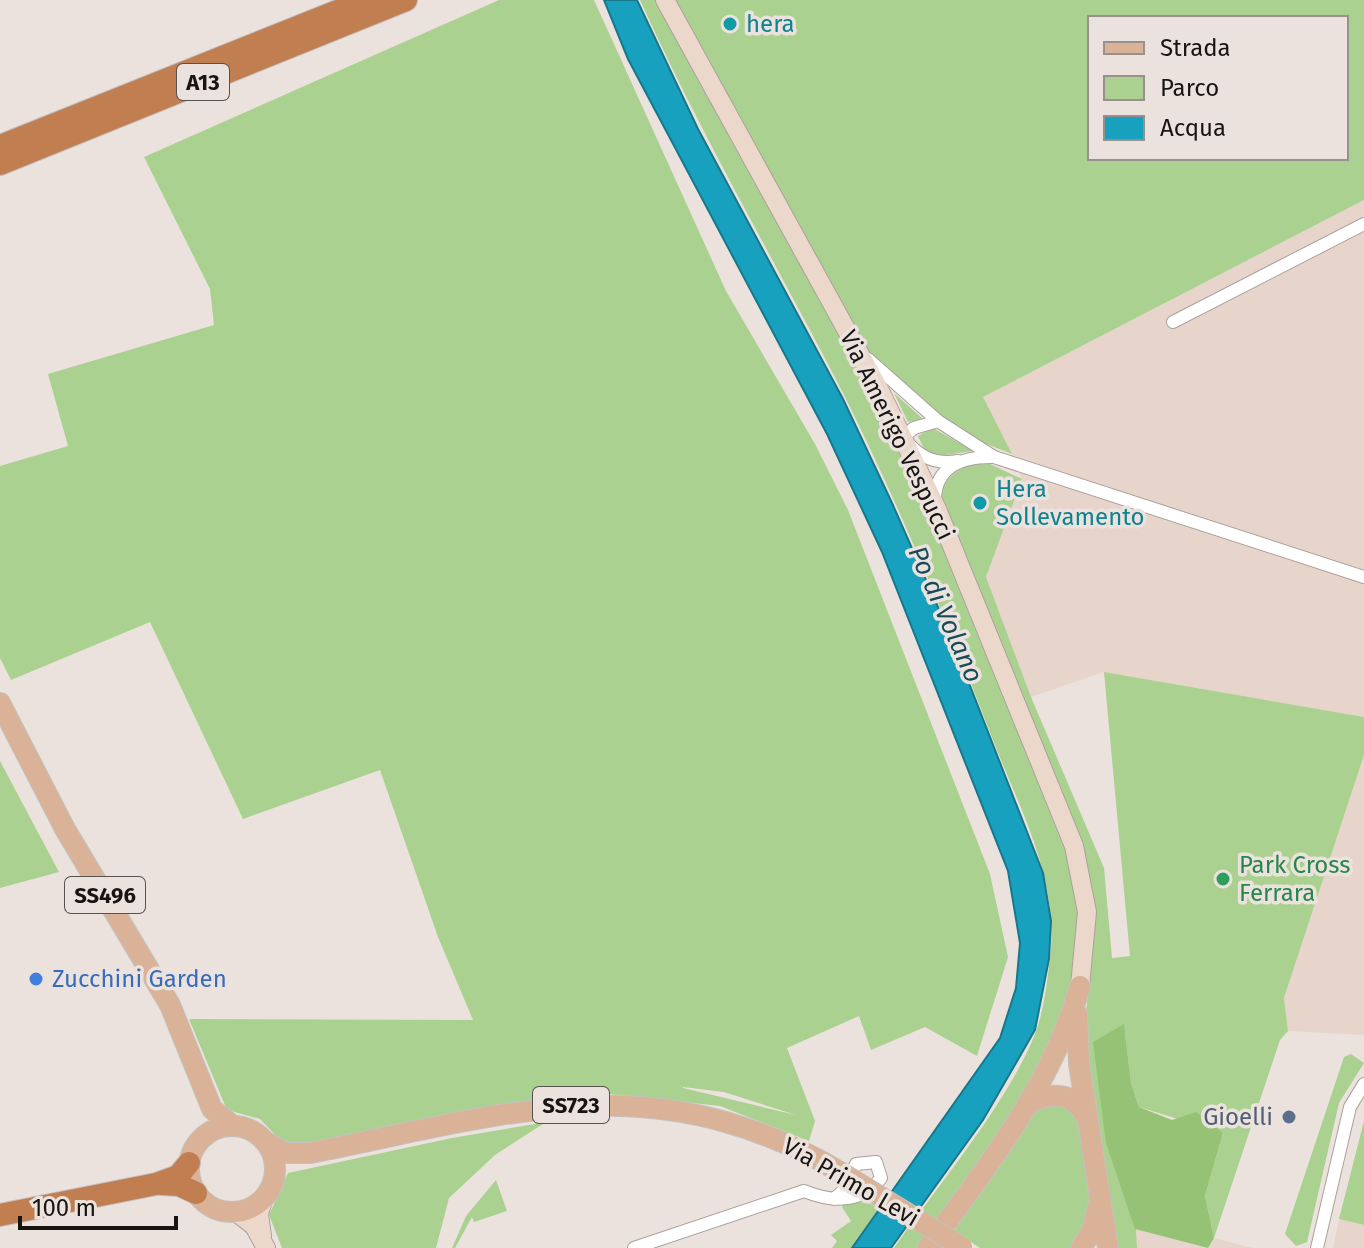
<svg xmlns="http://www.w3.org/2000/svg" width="1364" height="1248" font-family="'Fira Sans',sans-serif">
<rect width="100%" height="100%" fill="#ece2dd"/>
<!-- built -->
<path fill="#e7d5cc" d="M1364,200v517l-260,-45 -73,25 -45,-120 36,-98 -39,-82z
M1364,755v280l-76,-4 -4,-33z
M1339,1219l25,6v23h-31z
M1135,1229l73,19 6,-10 39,10h-116z"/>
<!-- green -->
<path fill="#aad190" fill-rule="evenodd" d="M499,0h95l132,291 89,153 33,66 142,364 18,83 -31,99 -52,-29 -54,23 -12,-34 -72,32 28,73 -6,20 -89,-35 -120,-13 -313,54 -27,-28 -33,-9 -38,-91 284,1 -35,-83 -58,-167 -137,49 -93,-197 -139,58 -11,-22v-192l68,-20 -20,-72 166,-49 -4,-36 -66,-132zM683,1087l41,5 72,23 -113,-27z
M640,0h18l190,345 84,170 137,339 10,52 -6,76 -43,112 -110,154h-26c43,-61 115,-147 141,-214 9,-23 12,-52 15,-75 10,-77 -30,-150 -57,-219 -45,-117 -93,-233 -149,-345 -68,-132 -143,-260 -204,-395z
M674,0h690v200l-381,197 29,57 -33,-13 -62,-40 -55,-56zM1090,18h256v140h-256z
M894,393l29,26 -15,3z
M933,428l40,23 -35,5 -13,-5 -7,-15z
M973,463l17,1 32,15 -36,98 45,120 73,171 8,90 18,-2 -26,-284 260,45v38l-80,243 4,33 -8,9 -66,198 -9,-42 18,-63 -84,-26 -8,-24 -7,-58 13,223h-22l-31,-218 8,-73 -4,-90 -146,-360c-3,-25 9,-34 31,-44z
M0,761l59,111 -59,16z
M1351,1054l13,9 -25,40 -32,139 -11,4 -11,-12 59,-177z
M1063,1100l15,16 13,84v15l-16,33h-95l-26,-17 80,-119 8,-8z
M1364,1121v104l-25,-6z
M546,1122l-51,33 -46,43 -13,50h-154l-13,-33 19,-42 164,-35z
M496,1180l11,31 -33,11 -2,-5 -17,31h-3l14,-32z
M862,1200l17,8 -28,40h-19l5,-7 -6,-6 20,-14 -9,-14 3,-5z"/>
<!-- forest -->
<path fill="#96c276" d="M1124,1024l7,59 8,24 33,13 24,-8 27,21 -18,63 9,42 -6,10 -73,-19 -29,-86 -13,-101z"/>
<!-- water -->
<path fill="#18a1be" stroke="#18778a" stroke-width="2" d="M604,0h33l61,129 145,270 49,104 57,129 94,241 8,48 -2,38 -14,71 -52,90 -92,128h-39l148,-210 16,-50 4,-45 -12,-72 -126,-319 -55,-118 -199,-375z"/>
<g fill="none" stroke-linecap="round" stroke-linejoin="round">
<!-- street casing -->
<g stroke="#aba19c" stroke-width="14">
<path id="street" d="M1173,322l191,-98
M868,359l70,62 56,36 370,120
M938,421l-24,7 -11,9c14,19 31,28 55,24
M935,500c0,-34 28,-43 56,-43
M634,1248l170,-57c27,11 57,13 77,-13l-5,-16 -20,2 -13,27 -9,8
M1317,1248l33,-141 14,-23"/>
</g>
<!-- secondary casing -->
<g stroke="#aba19c" stroke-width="20">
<path id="secondary" d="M665,0l214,389 58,120 137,337 13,66 -7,74
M236,1212l18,14 12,22
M262,1236l-3,-22 4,-14"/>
</g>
<!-- primary casing -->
<g stroke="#c3c2c1" stroke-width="22">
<path id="primary" d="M0,703l65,126 105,176 42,104 21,17
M1077,1014l2,50 29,184
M1029,1103c23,-11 43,-12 57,13
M189 1169a43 43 0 1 1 86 0a43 43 0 1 1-86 0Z
M264,1141l22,12h24c198,-39 343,-92 532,20
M928,1248c59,-81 125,-164 152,-262
M1081,1248l11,-17 6,-24"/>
</g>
<!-- highway casing -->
<g stroke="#c3c2c1" stroke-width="24">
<path id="highway" d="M0,146l365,-146
M0,164l406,-164
M161,1184l18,1 17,8
M0,1215l156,-31 22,-8 11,-13"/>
</g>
<!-- street -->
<use href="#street" stroke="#fff" stroke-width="12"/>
<!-- secondary -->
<use href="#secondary" stroke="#ecd8cb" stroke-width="18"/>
<!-- primary -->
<use href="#primary" stroke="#d9b297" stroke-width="20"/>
<!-- highway -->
<use href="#highway" stroke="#c07e51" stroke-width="22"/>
<!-- primary-bridge casing -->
<g stroke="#c3c2c1" stroke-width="22" stroke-linecap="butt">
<path id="primary-bridge" d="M842,1173l120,74"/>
</g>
<!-- primary-bridge -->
<use href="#primary-bridge" stroke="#d9b297" stroke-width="20"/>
</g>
<!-- markers -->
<g fill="#0f9aa8" stroke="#ece2dd" stroke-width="3">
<circle cx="730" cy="24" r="8"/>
<circle cx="980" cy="503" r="8"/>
</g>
<circle fill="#2e9e5b" stroke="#ece2dd" stroke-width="3" cx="1223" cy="879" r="8"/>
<circle fill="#3f7fe0" stroke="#ece2dd" stroke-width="3" cx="36" cy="979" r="8"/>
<circle fill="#5c6f8a" stroke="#ece2dd" stroke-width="3" cx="1289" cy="1117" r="8"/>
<g text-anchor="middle" stroke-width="7" stroke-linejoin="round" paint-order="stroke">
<!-- shield labels -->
<g fill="#ece2dd" stroke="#58524f" stroke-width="2">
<rect x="177" y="64" width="52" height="36" rx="6"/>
<rect x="65" y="877" width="80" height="36" rx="6"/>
<rect x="533" y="1087" width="76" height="36" rx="6"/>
</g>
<g font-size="22" font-weight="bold" fill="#181412">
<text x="203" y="90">A13</text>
<text x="105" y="903">SS496</text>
<text x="571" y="1113">SS723</text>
</g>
<!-- culture labels -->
<g font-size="24" fill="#0d838f" stroke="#ece2dd" text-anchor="start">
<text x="746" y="32">hera</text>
<text x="996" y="497">Hera<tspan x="996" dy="28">Sollevamento</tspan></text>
</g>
<!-- street labels -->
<g font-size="24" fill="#181412" stroke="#ece2dd">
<text transform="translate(897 435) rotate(64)" y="8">Via Amerigo Vespucci</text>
<text transform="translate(851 1182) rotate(30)" y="8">Via Primo Levi</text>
</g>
<!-- leisure labels -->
<g font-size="24" fill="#27864d" stroke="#ece2dd" text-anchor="start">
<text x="1239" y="873">Park Cross<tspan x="1239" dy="28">Ferrara</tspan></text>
</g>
<!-- shop labels -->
<g font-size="24" fill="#366cbe" stroke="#ece2dd" text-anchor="start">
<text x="52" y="987">Zucchini Garden</text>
</g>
<!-- service labels -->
<g font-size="24" fill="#4e5e75" stroke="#ece2dd" text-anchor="end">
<text x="1273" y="1125">Gioelli</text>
</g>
<!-- water labels -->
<g font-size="26" font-style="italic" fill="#174b58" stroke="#ece2dd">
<text transform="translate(946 614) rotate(66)" y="9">Po di Volano</text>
</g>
</g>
<!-- legend -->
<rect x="1088" y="16" width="260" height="144" fill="#ece2dd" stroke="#97908c" stroke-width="2"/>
<rect x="1104" y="42" width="40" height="12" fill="#d9b297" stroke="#97908c" stroke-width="2"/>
<text x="1160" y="56" font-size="24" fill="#181412">Strada</text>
<rect x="1104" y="76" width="40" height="24" fill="#aad190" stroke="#97908c" stroke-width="2"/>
<text x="1160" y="96" font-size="24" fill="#181412">Parco</text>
<rect x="1104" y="116" width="40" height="24" fill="#18a1be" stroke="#97908c" stroke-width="2"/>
<text x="1160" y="136" font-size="24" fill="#181412">Acqua</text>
<!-- scale -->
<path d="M20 1216v12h156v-12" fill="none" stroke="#181412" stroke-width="4"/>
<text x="32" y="1216" font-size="24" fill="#181412" stroke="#ece2dd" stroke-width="6" paint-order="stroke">100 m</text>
</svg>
